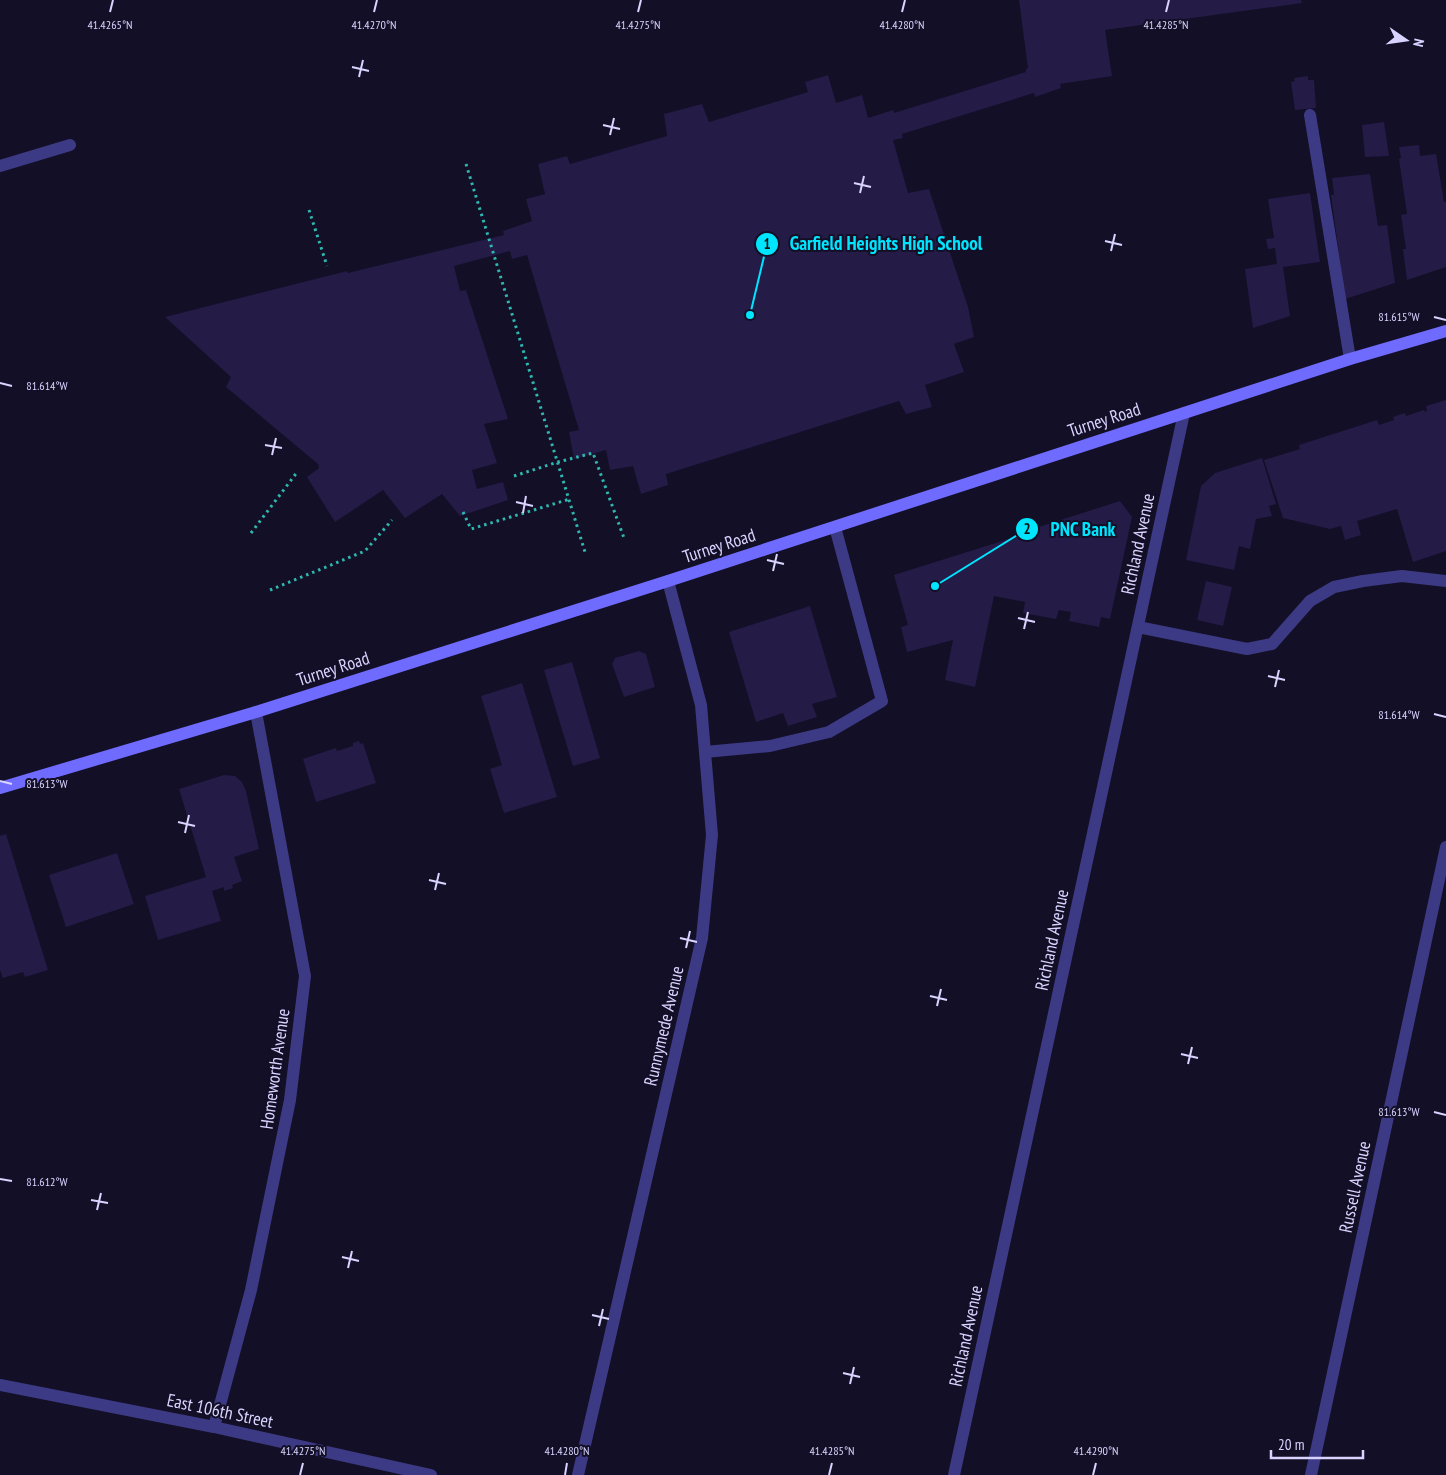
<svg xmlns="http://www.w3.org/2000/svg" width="1446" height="1475" font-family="'PT Sans Narrow',sans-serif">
<rect width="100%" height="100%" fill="#130f26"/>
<!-- building -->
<path fill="#241b47" d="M1019,0h282l1,3 -197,27 7,46 -52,8 1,4 -26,9 -1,-4 -132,41 1,4 -10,2 15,53 21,-4 39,118 6,30 -20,7 10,28 -39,13 7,22 -26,7 -7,-13 -233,73 2,11 -27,9 -8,-28 -23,4 -4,-20 -32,9 -5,-27 10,-2 -52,-175 -15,4 -2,-8 -56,15 6,25 6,-1 42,129 -24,5 13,39 -25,7 5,19 26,-7 5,18 -48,16 -18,-22 -37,24 -22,-28 -48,32 -28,-45 12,-9 -1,-4 -92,-77 5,-10 -66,-60 182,-46 1,2 156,-38 -1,-4 29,-10 -6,-22 19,-5 -7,-30 29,-8 3,8 97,-28 -3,-22 38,-10 7,18 99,-30 -3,-10 23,-7 8,28 26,-8 6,23 25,-8 1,3 132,-41v-3l2,-1z
M1308,76v4h6l2,28 -21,2 -4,-28 4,-1 -1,-3z
M1384,122l5,34 -24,1 -3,-32z
M1419,145l1,11 16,-2 8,48h2v65l-39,13 -4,-31h3l-5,-34 6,-1 -8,-55 2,-1 -2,-11z
M1370,174l8,52 9,-1 8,58 -50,16 -14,-104h3l-2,-17z
M1310,193l10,69 -37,5 7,49 -37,12 -8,-59 32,-5 -2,-16 -7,1 -2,-10 8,-1 -6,-39z
M1446,400v151l-33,11 -16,-53 -40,12 4,14 -16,5 -4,-14 -11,3 -47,-11 -19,-58 36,-11 -1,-4 78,-25 2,5 15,-5 -1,-3 12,-4 1,3 18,-6 1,2 2,-1 -1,-5z
M1262,458l14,46 -7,2 3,10 -16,3 -6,30 -11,-3 -5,24 -48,-10 15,-74 14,-13z
M1120,501l12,16 -22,102 -9,-2 -2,10 -30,-6 2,-9 -12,-2 -3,9 -33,-6 2,-11 -31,-6 -19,91 -30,-7 8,-40 -46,12 -6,-25 7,-2 -14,-50 127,-40 -1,-2z
M1206,581l26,6 -9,39 -26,-6z
M810,606l27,91 -25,7 5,13 -29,9 -5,-13 -27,9 -27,-90z
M639,651l7,3 9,33 -31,10 -12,-33 3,-6z
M572,662l28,96 -27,8 -29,-96z
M522,683l35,114 -53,16 -14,-44 12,-4 -21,-69z
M359,741l1,3 3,-1 13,40 -60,19 -13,-43 33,-11 1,3 16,-5v-3z
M224,775l11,1 7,6 4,9 13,58 -25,8 8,24 -10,4 1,3 -9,3v-4l-12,4 9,30 -63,19 -13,-44 61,-19 -27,-88z
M6,834l42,136 -23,7 -2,-5 -20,6 -3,-8v-134z
M117,853l17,51 -68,23 -17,-52z"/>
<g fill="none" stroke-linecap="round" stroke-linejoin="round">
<!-- path -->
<path stroke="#2fb8b0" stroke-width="3" stroke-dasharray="2.5 4" stroke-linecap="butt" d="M466,164l119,388
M309,210l18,56
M514,476l44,-14 35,-9 31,85
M463,512l8,17 99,-30
M251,533l47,-62
M270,590l95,-39 27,-31"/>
<!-- lane -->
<path stroke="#3d3a85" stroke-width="12" d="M1310,115l40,244
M0,166l70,-21
M1138,627l109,22 25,-5 38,-43 24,-14 29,-6 39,-5 44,5
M705,752l65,-6 59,-14 53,-31 -47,-174"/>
<!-- street -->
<path stroke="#3d3a85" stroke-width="12" d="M0,1385l214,42 217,48
M214,1427l37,-137 39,-190 15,-124 -49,-264
M578,1475l124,-537 10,-103 -11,-130 -33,-124
M954,1475l230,-1062
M1311,1475l135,-628"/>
<!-- secondary -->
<path stroke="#6f6bff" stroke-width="12" d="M0,788l256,-76 412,-131 682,-222 96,-28"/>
</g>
<!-- ticks -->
<path fill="none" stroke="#d9d4ff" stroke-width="2" d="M110,12l3,-12M374,12l3,-12M638,12l3,-12M902,12l3,-12M1166,12l3,-12M352,67l17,4M359,77l4,-17M603,125l17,4M610,135l4,-17M854,183l17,4M860,193l4,-17M1105,241l17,4M1111,251l4,-17M1434,317l12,3M0,383l12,3M265,445l17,3M272,455l4,-17M516,502l17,4M523,513l3,-17M767,560l17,4M773,571l4,-17M1018,618l17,4M1024,629l4,-17M1268,676l17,4M1275,687l4,-17M1434,714l12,3M0,781l12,3M178,822l17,4M185,833l4,-18M429,880l17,4M435,890l4,-17M680,938l17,4M686,948l4,-17M930,996l17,4M937,1006l4,-17M1181,1054l17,4M1188,1064l4,-17M1434,1112l12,3M0,1179l12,2M91,1200l17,3M97,1210l4,-17M342,1257l17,4M348,1268l4,-17M592,1315l17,4M599,1326l4,-17M843,1373l17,4M850,1384l4,-17M300,1475l3,-12M565,1475l2,-12M829,1475l3,-12M1093,1475l3,-12"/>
<g text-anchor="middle" stroke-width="4" stroke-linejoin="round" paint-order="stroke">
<!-- street labels -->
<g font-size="18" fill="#d9d4ff" stroke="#130f26">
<text transform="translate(1104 420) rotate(-18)" y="6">Turney Road</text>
<text transform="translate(1138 544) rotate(-78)" y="6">Richland Avenue</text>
<text transform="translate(719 546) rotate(-18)" y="6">Turney Road</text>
<text transform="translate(333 669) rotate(-18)" y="6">Turney Road</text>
<text transform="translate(1052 940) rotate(-78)" y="6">Richland Avenue</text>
<text transform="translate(664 1026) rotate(-77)" y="6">Runnymede Avenue</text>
<text transform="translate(275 1069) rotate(-82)" y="6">Homeworth Avenue</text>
<text transform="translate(1355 1187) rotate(-78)" y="6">Russell Avenue</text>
<text transform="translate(966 1336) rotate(-78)" y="6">Richland Avenue</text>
<text transform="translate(220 1411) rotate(12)" y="6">East 106th Street</text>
</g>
</g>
<g font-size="12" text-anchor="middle" fill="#d9d4ff" stroke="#130f26" stroke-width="4" stroke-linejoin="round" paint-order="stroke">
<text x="110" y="29">41.4265°N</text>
<text x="374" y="29">41.4270°N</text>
<text x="638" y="29">41.4275°N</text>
<text x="902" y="29">41.4280°N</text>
<text x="1166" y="29">41.4285°N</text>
<text x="1399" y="321">81.615°W</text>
<text x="47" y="390">81.614°W</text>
<text x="1399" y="719">81.614°W</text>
<text x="47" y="788">81.613°W</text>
<text x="1399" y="1116">81.613°W</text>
<text x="47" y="1186">81.612°W</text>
<text x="303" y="1455">41.4275°N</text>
<text x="567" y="1455">41.4280°N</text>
<text x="832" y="1455">41.4285°N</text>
<text x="1096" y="1455">41.4290°N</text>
</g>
<!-- callouts -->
<path fill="none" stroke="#00e5ff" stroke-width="2" d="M750 315L767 244M935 586L1027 529"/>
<g fill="#00e5ff" stroke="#130f26" stroke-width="2">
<circle cx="750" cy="315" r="5"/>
<circle cx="935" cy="586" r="5"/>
<circle cx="767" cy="244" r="12"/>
<circle cx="1027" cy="529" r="12"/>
</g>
<g font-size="15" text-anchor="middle" font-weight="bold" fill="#111">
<text x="767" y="249">1</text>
<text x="1027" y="534">2</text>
</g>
<g font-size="19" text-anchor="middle" font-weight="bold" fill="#00e5ff" stroke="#130f26" stroke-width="4" stroke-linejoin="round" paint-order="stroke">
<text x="886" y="250">Garfield Heights High School</text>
<text x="1083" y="536">PNC Bank</text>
</g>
<!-- north arrow -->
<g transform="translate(1406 40) rotate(103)" stroke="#130f26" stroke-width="4" paint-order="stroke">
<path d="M0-4L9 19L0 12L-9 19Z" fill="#d9d4ff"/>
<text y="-8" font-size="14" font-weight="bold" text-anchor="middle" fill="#d9d4ff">N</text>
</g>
<!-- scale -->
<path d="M1271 1450v8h92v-8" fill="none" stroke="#d9d4ff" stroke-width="2.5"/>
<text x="1278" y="1450" font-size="15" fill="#d9d4ff" stroke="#130f26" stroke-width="4" paint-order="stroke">20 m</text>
</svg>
